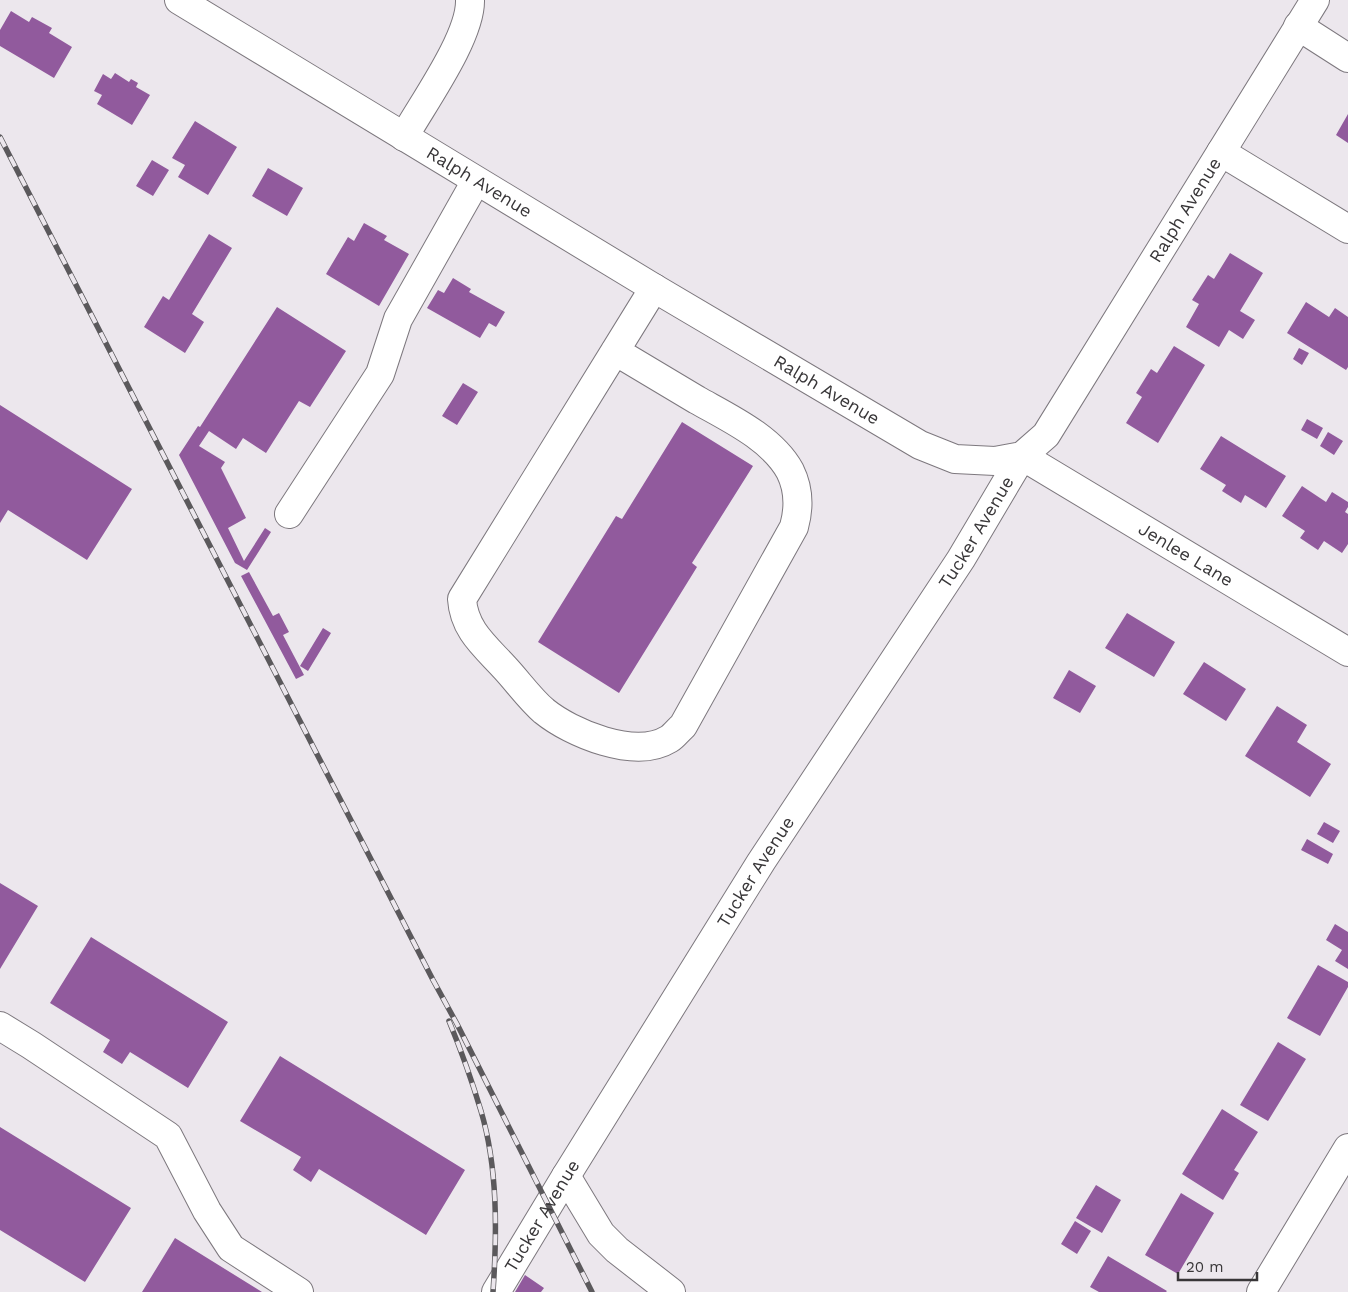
<svg xmlns="http://www.w3.org/2000/svg" width="1348" height="1292" font-family="'Work Sans',sans-serif">
<rect width="100%" height="100%" fill="#ece7ed"/>
<!-- building -->
<path fill="#915a9d" d="M11,11l18,11 3,-5 20,11 -3,5 23,14 -18,31 -54,-32v-16z
M115,73l14,9 2,-3 7,4 -2,4 14,8 -18,30 -35,-21 5,-9 -8,-4 9,-17 8,5z
M1348,114v29l-12,-8z
M195,121l42,26 -29,48 -30,-18 7,-12 -13,-7z
M152,160l17,10 -16,26 -17,-10z
M268,168l35,20 -16,28 -35,-20z
M364,223l23,13 -3,4 25,14 -30,52 -53,-32 22,-37 6,4z
M209,234l23,14 -40,66 12,8 -19,31 -41,-26 19,-31 6,4z
M1230,253l33,20 -23,38 15,9 -12,19 -14,-9 -10,17 -33,-20 13,-23 -7,-4 16,-25 6,4z
M453,278l18,11 -2,3 36,20 -9,15 -7,-4 -9,15 -53,-30 11,-18 6,3z
M1306,302l23,15 6,-9 13,9v50l-2,3 -59,-37z
M277,307l69,44 -36,56 -11,-6 -33,52 -23,-15 -7,11 -27,-18 -10,15 26,16 -4,6 25,50 -18,10 16,33 21,-33 6,4 -24,38 -12,-7 -56,-108 19,-29 2,1z
M1174,346l31,19 -47,78 -32,-20 16,-26 -6,-4 15,-24 6,4z
M1299,348l10,5 -7,12 -9,-6z
M463,383l15,9 -21,33 -15,-9z
M0,405l132,84 -45,71 -79,-50 -8,13z
M1307,419l16,9 -6,11 -16,-9z
M682,422l71,44 -61,97 5,4 -78,126 -81,-51 78,-126 6,3z
M1328,432l15,9 -9,14 -14,-9z
M1221,436l65,40 -20,32 -21,-13 -4,8 -19,-12 4,-6 -26,-16z
M1302,486l24,16 6,-10 16,10v5l-3,5 3,2v30l-6,9 -18,-12 -6,9 -18,-12 5,-7 -23,-15z
M249,572l24,44 6,-3 10,19 -6,3 21,40 -8,4 -55,-103z
M1127,613l48,29 -21,35 -49,-29z
M323,628l8,5 -23,38 -8,-5z
M1204,662l42,27 -20,32 -43,-27z
M1069,670l27,16 -16,27 -27,-15z
M1277,706l30,19 -10,17 34,22 -21,33 -65,-41z
M1324,822l16,9 -7,12 -16,-9z
M1307,839l26,15 -5,10 -27,-14z
M0,883l38,23 -38,63z
M1335,924l13,8v37l-13,-8 7,-11 -16,-10z
M91,937l137,85 -40,66 -58,-36 -8,12 -19,-12 7,-12 -60,-37z
M1318,965l30,17v5l-28,49 -33,-18z
M1278,1042l28,17 -38,62 -28,-16z
M280,1056l185,114 -39,65 -107,-66 -8,13 -18,-12 8,-13 -61,-36z
M1222,1109l36,23 -24,38 5,3 -16,27 -41,-26z
M0,1127l131,81 -46,74 -85,-52z
M1096,1185l25,15 -19,33 -26,-15z
M1181,1193l33,20 -36,61 -33,-19z
M1075,1221l16,10 -14,23 -16,-10z
M175,1238l87,54h-120z
M1108,1256l59,35 -1,1h-67l-9,-5z
M525,1275l19,13 -3,4h-26z"/>
<g fill="none" stroke-linecap="round" stroke-linejoin="round">
<!-- minor casing -->
<g stroke="#7d787e" stroke-width="30">
<g id="minor">
<path id="s1" d="M179,0l475,288 266,157 35,14 40,2 27,-5 24,-21 269,-435"/>
<path d="M1298,26l50,32"/>
<path d="M404,137c19,-34 67,-100 66,-137"/>
<path d="M1221,152l127,77"/>
<path d="M615,351c27,16 55,33 82,49 32,18 75,38 93,71 9,18 9,38 4,56l-111,199c-5,4 -9,10 -14,13 -34,21 -98,-6 -125,-28 -14,-12 -26,-29 -39,-43 -20,-22 -41,-38 -43,-69l192,-311"/>
<path d="M289,514l91,-140 18,-55 78,-138"/>
<path d="M0,1026l31,19 137,91 39,75 24,37 68,44"/>
<path d="M566,1176l35,58 16,16 54,42"/>
<path id="s2" d="M496,1292l70,-116 195,-314 200,-303 61,-103 326,196"/>
<path d="M1261,1292l87,-144"/>
</g>
</g>
<!-- minor -->
<use href="#minor" stroke="#fff" stroke-width="28"/>
<!-- rail casing -->
<g stroke="#5b595c" stroke-width="5.5">
<path id="rail" d="M0,137l433,843 24,44 135,268
M449,1021c12,29 23,60 32,90 17,57 16,122 12,181"/>
</g>
<!-- rail -->
<use href="#rail" stroke="#ece7ed" stroke-width="4" stroke-dasharray="11" stroke-linecap="butt"/>
</g>
<g text-anchor="middle" stroke-width="5" stroke-linejoin="round" paint-order="stroke">
<!-- street labels -->
<g font-size="18" fill="#383638" stroke="#ece7ed">
<text dy="6" stroke="none"><textPath href="#s1" startOffset="351">Ralph Avenue</textPath></text>
<text dy="6" stroke="none"><textPath href="#s1" startOffset="1266">Ralph Avenue</textPath></text>
<text dy="6" stroke="none"><textPath href="#s1" startOffset="756">Ralph Avenue</textPath></text>
<text dy="6" stroke="none"><textPath href="#s2" startOffset="899">Tucker Avenue</textPath></text>
<text dy="6" stroke="none"><textPath href="#s2" startOffset="1179">Jenlee Lane</textPath></text>
<text dy="6" stroke="none"><textPath href="#s2" startOffset="494">Tucker Avenue</textPath></text>
<text dy="6" stroke="none"><textPath href="#s2" startOffset="89">Tucker Avenue</textPath></text>
</g>
</g>
<!-- scale -->
<path d="M1178 1272v8h79v-8" fill="none" stroke="#383638" stroke-width="2.5"/>
<text x="1186" y="1272" font-size="15" fill="#383638" stroke="#ece7ed" stroke-width="4" paint-order="stroke">20 m</text>
</svg>
